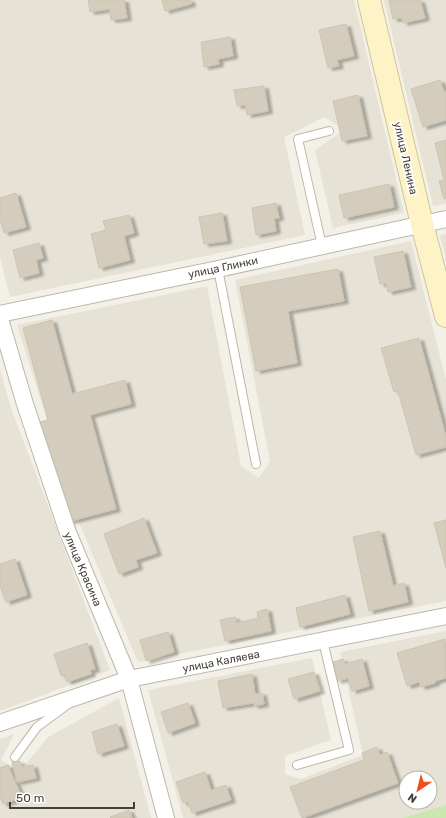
<svg xmlns="http://www.w3.org/2000/svg" width="446" height="818" font-family="Rubik,sans-serif">
<defs>
<filter id="shadow"><feDropShadow dx="4.5" dy="2.5" stdDeviation="1" flood-color="#0004"/></filter>
</defs>
<rect width="100%" height="100%" fill="#f3f0e7"/>
<!-- residential -->
<path fill="#e6e2d5" fill-rule="evenodd" d="M0,0h354l50,213 -71,15 -18,-78 29,-20 -19,-13 -41,20 21,98 -295,62 -10,-40z
M384,0h62v204l-13,2z
M446,234v26l-6,-25z
M411,241l35,139v221l-308,61 -58,-137 -63,-200 190,-39 34,180 18,12 11,-17 -35,-181z
M0,370l11,38 99,262 -110,41z
M446,631v174l-44,13h-219l-35,-128 164,-32 19,82 -46,16v18l16,5 62,-24 -23,-103zM406,778h24v24h-24z
M119,698l32,120h-151v-79l14,-5 -13,26 19,11 28,-34z"/>
<!-- green -->
<path fill="#cae6b1" d="M446,805v13h-44z"/>
<!-- building -->
<path fill="#d4ccbc" stroke="#cec4b0" filter="url(#shadow)" d="M88,0h36l3,18 -16,2 -1,-11 -20,3z
M162,0h28l1,4 -26,7z
M389,0h31l5,18 -22,5 -1,-5 -9,1z
M346,24l8,32 -17,4 2,6 -11,2 -9,-38z
M230,37l3,19 -15,3 1,5 -15,3 -3,-25z
M440,80l4,12 2,-1v29l-23,7 -12,-38z
M264,86l4,25 -21,4 -1,-10 -9,1 -3,-16z
M358,95l9,41 -25,5 -9,-40z
M446,140v58l-2,1 -5,-18 5,-1 -9,-37z
M389,184l5,23 -50,11 -5,-23z
M16,193l10,34 -22,6 -4,-14v-21z
M276,203l3,15h-5l2,13 -20,4 -4,-27z
M222,213l5,28 -23,3 -5,-27z
M129,215l5,18 -10,3 6,24 -31,8 -8,-34 15,-4 -3,-9z
M39,243l4,15 -7,2 3,13 -19,5 -7,-28z
M403,251l8,36 -23,5 -2,-9 -6,1 -6,-27z
M338,269l6,32 -56,10 9,52 -41,8 -16,-84z
M52,320l20,74 53,-14 6,24 -41,11 26,94 -49,13 -27,-100 8,-2 -25,-92z
M419,338l27,99v10l-30,8 -18,-64 -4,1 -13,-44z
M144,518l13,35 -21,7 2,7 -19,7 -15,-40z
M446,520v48l-12,-45z
M380,531l13,55 11,-3 4,19 -39,9 -16,-74z
M15,559l12,36 -21,7 -6,-16v-22z
M345,595l5,19 -50,13 -4,-19z
M267,609l4,22 -46,10 -5,-21 15,-3 1,6 22,-5 -1,-6z
M168,632l6,20 -28,9 -6,-21z
M445,639l1,39 -11,3v2l-14,4 -2,-5 -12,4 -10,-33z
M87,643l8,26 -5,1 1,4 -24,8 -2,-7 -4,1 -7,-22z
M343,659l2,5 17,-5 7,27 -17,5 -4,-13 -11,3 -4,-19z
M314,672l6,19 -26,8 -6,-20z
M252,674l3,20 7,-1 2,11 -10,2 -1,-3 -30,5 -5,-27z
M188,703l7,20 -27,10 -7,-21z
M117,724l7,22 -26,8 -6,-22z
M377,747l3,8 7,-3 11,31 -96,35 -12,-31 74,-27 -2,-7z
M20,761l1,6 12,-2 3,13 -19,4 -5,-20z
M8,765l12,28 -5,2 2,4 -14,5 -3,-7v-29z
M205,772l6,18 15,-5 5,15 -39,13 -4,-11 -5,1 -7,-21z
M129,810l3,8h-21l-1,-1z"/>
<g fill="none" stroke-linecap="round" stroke-linejoin="round">
<!-- lane casing -->
<g stroke="#beb8a9" stroke-width="10">
<path id="lane" d="M322,246l-24,-107 31,-8
M218,269l38,195
M15,757l22,-30 30,-22
M297,765l52,-15 -26,-109"/>
</g>
<!-- street casing -->
<g stroke="#beb8a9" stroke-width="18">
<path id="street" d="M0,314l218,-45 228,-50
M0,319l25,85 42,126 62,149 37,139
M0,723l129,-44 317,-63"/>
</g>
<!-- secondary casing -->
<g stroke="#d1c598" stroke-width="24">
<path id="secondary" d="M369,0l53,224 24,92"/>
</g>
<!-- lane -->
<use href="#lane" stroke="#fff" stroke-width="8"/>
<!-- street -->
<use href="#street" stroke="#fff" stroke-width="16"/>
<!-- secondary -->
<use href="#secondary" stroke="#fdf3c7" stroke-width="22"/>
</g>
<g text-anchor="middle" stroke-width="3.5" stroke-linejoin="round" paint-order="stroke">
<!-- street labels -->
<g font-size="11" fill="#454036" stroke="#fff">
<text transform="translate(406 158) rotate(77)" y="4">улица Ленина</text>
<text transform="translate(223 267) rotate(-12)" y="4">улица Глинки</text>
<text transform="translate(83 569) rotate(67)" y="4">улица Красина</text>
<text transform="translate(221 661) rotate(-11)" y="4">улица Каляева</text>
</g>
</g>
<!-- north arrow -->
<g transform="translate(418 790) rotate(215)"><circle r="19" fill="#ffffff" stroke="#b5b3af"/>
<path d="M0-3L7 15L0 10L-7 15Z" fill="#f24c1e"/>
<text y="-6" font-size="11" font-weight="bold" text-anchor="middle" fill="#454036">N</text>
</g>
<!-- scale -->
<path d="M10 802v6h124v-6" fill="none" stroke="#454036" stroke-width="2"/>
<text x="16" y="802" font-size="12" fill="#454036" stroke="#ffffff" stroke-width="3" paint-order="stroke">50 m</text>
</svg>
